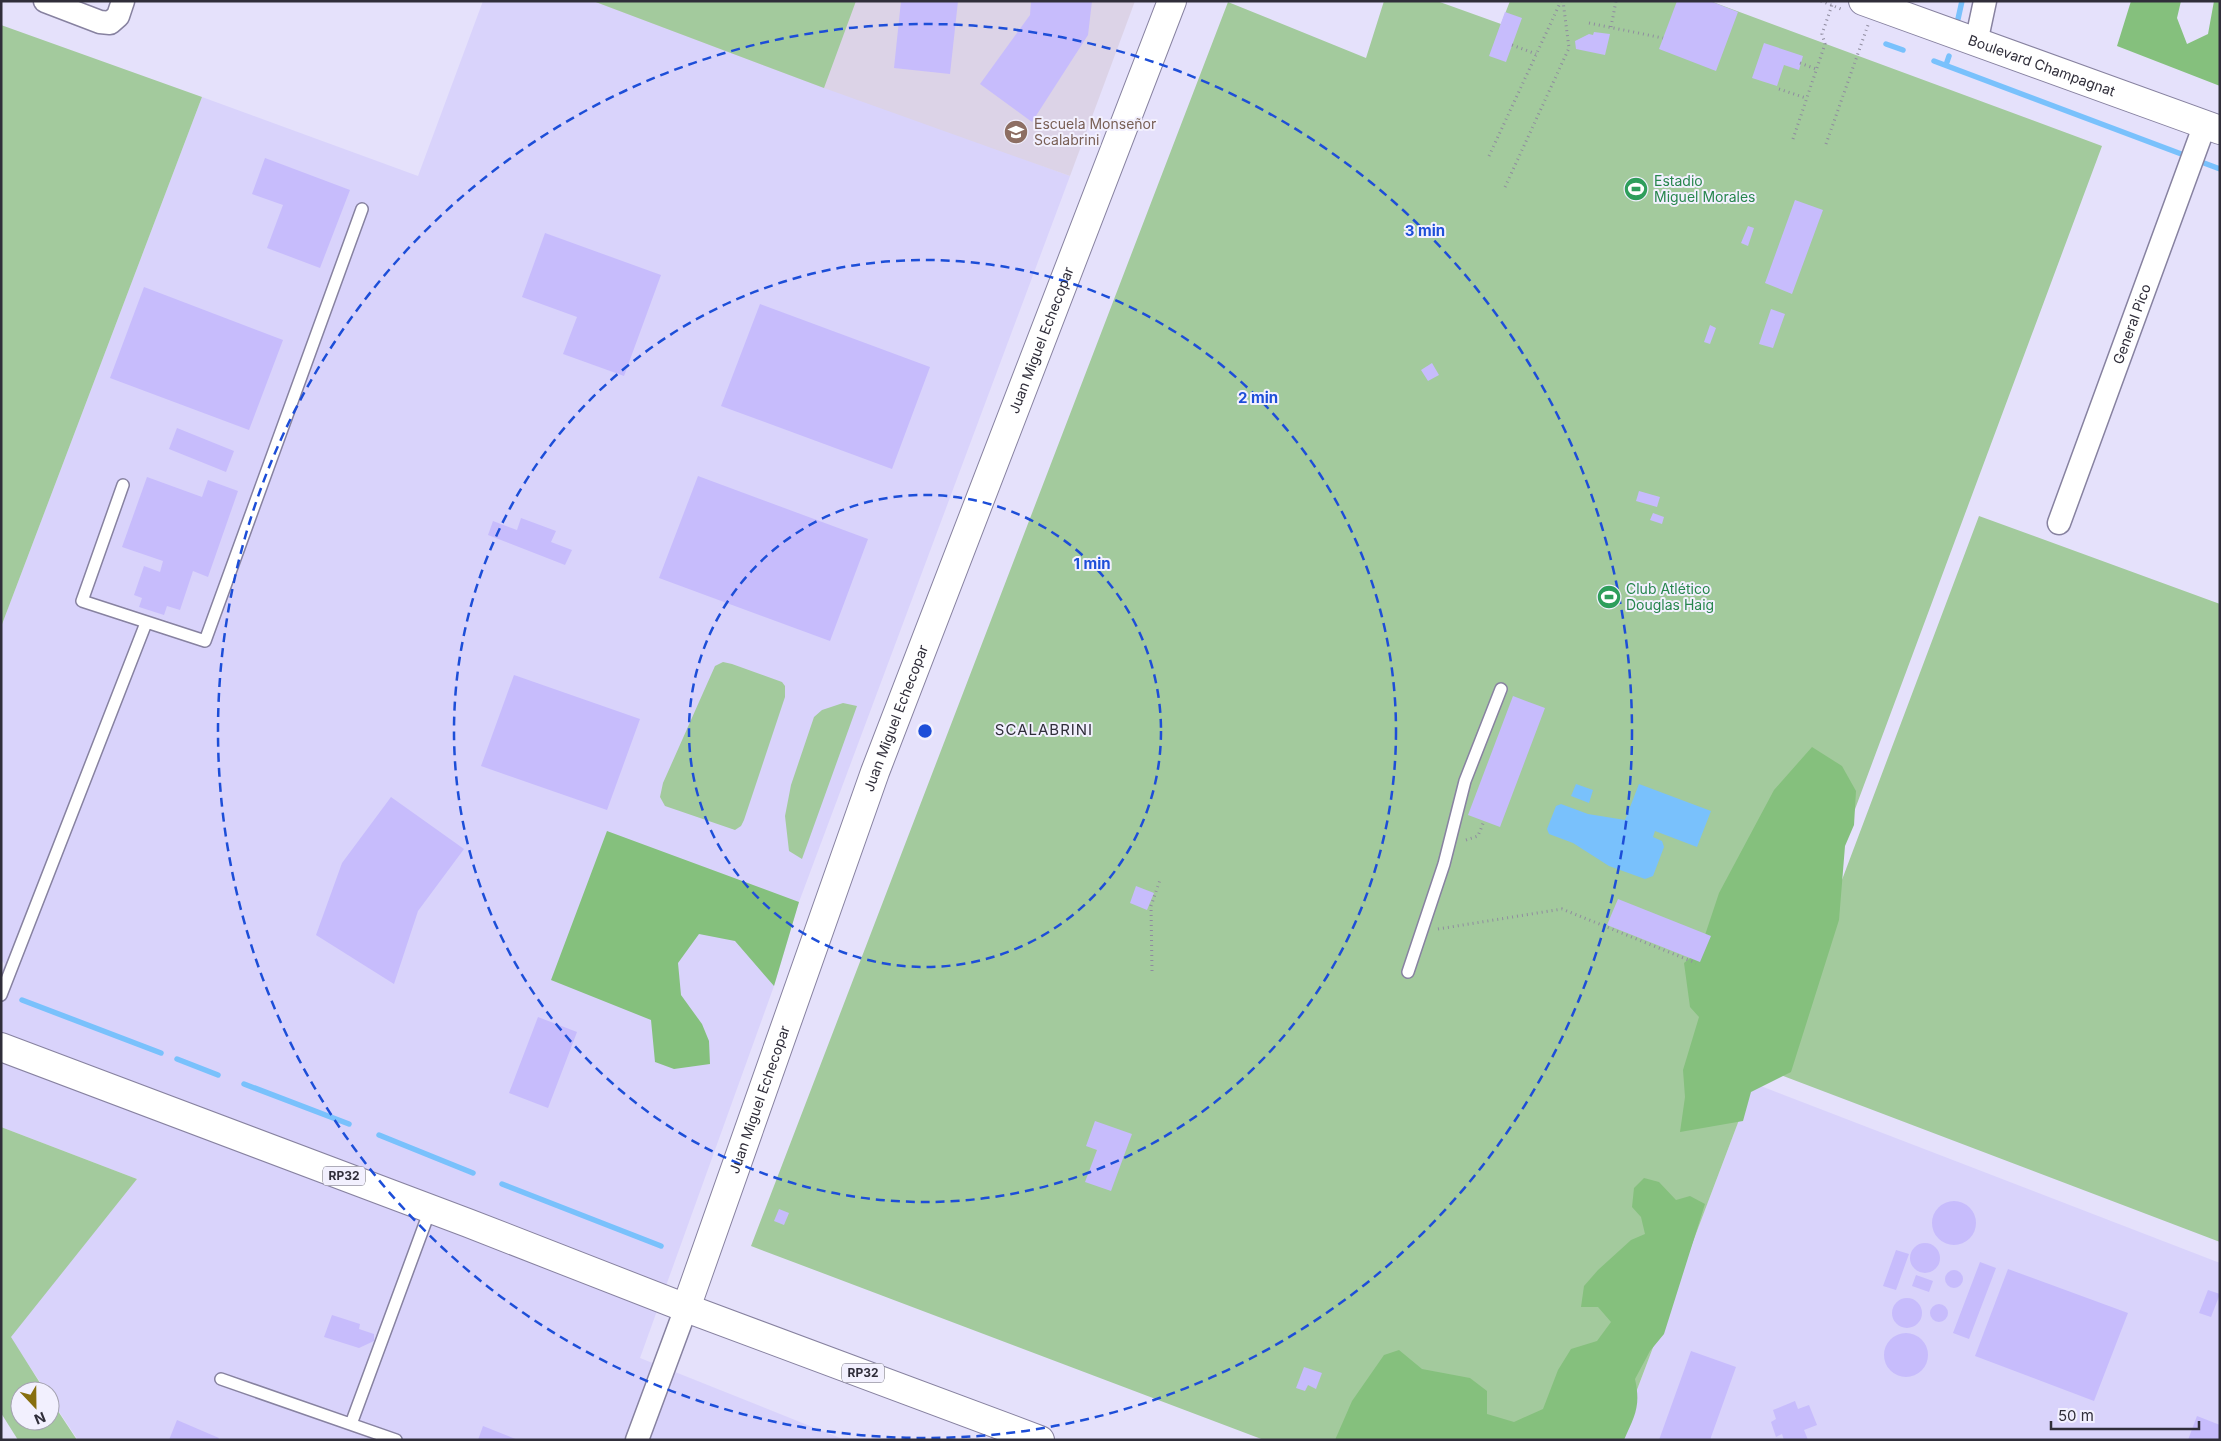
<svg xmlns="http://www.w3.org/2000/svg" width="2221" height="1441" font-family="Inter,sans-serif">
<rect width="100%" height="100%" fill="#e5e1fb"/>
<!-- built -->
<path fill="#d9d3fb" d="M483,1h112l475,175 -271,726 -25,84 -134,372 205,82h-767l-28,-42v-7h-4l-36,-54 127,-158 -136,-52v-154l4,-9 -4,-4v-333l201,-530 216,79z
M1753,1083l467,180v177h-602z"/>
<!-- education -->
<path fill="#dcd3e7" d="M593,1h542l-65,175 -246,-88z"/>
<!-- green -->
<path fill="#a3ca9d" d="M593,1h263l-32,87z
M1384,1h53l64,23 9,-23h200l392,145 -349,937 -135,357h-354l-513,-194 477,-1244 138,56z
M1,25l201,72 -201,530z
M1979,516l241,88v638l-450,-171z
M723,662l9,2 50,18 3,4v11l-41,123 -3,6 -6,4 -70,-24 -5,-9 3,-14 52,-117z
M843,703l14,3 -55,153 -13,-8 -4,-35 6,-31 23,-68 8,-7z
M1,1127l136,52 -126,158 34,54h-25v30h30v-22l27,41h-59l-17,-27z"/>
<!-- forest -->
<path fill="#85c07d" d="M2131,1h50l-4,17 10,26 21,-10 6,-33h6v85l-103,-40z
M1812,747l30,19 14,25 -2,34 -9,21 -6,74 -48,152 -40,20 -8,29 -63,11 5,-35 -2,-27 16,-53 -9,-10 -6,-44 16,-13 19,-57 55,-103z
M607,831l192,71 -25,84 -39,-45 -36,-7 -21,29 3,32 21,29 7,17 1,23 -36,5 -19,-7 -4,-42 -100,-40z
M1644,1178l15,4 17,18 14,-4 15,8 -41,130 -14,17 -15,28c6,27 0,36 -11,61h-289l17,-39 32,-46 15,-5 23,19 48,9 17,13v23l27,8 29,-13 15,-39 13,-21 26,-8 14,-19 -13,-15h-17l3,-21 14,-16 33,-30 14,-6 -4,-17 -9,-10 2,-19z"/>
<!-- water -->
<path fill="#79c1fc" d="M1576,784l17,6 -4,13 -18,-7z
M1639,784l72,27 -14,36 -42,-16 -2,6 9,4 2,6 -11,29 -8,3 -36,-13 -36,-23 -24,-9 -2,-5 9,-23 5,-2 27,10 37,6z"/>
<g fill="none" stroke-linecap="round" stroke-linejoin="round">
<!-- stream -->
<path stroke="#79c1fc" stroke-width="5.5" d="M1958,19l4,-18
M1886,44l17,6
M1934,61l250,94
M1946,65l3,-9
M2204,163l16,6
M22,1000l139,53
M177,1059l41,16
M244,1084l105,40
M379,1135l94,38
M502,1184l159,62"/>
</g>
<!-- building -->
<path fill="#c7bcfc" d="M901,1h57l-8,73 -56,-6z
M1031,1h61l-4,34 -56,87 -52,-38 50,-69z
M1677,1h33l28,11 -22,59 -57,-22z
M1505,12l17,6 -16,44 -17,-6z
M1594,32l16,2 -5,21 -29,-6 -1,-8 14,-7 4,1z
M1764,43l39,13 -4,14 -15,-5 -7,21 -25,-8z
M265,158l85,32 -30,78 -53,-20 16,-43 -31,-11z
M1795,200l28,10 -31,84 -27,-11z
M1748,226l6,2 -6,18 -7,-3z
M545,233l116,42 -37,101 -61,-22 14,-37 -55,-20z
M144,287l139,53 -34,90 -139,-52z
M760,304l170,63 -38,102 -171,-63z
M1771,309l14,5 -12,34 -14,-4z
M1710,325l6,3 -6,16 -6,-2z
M1432,363l7,12 -11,6 -7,-11z
M177,428l57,23 -8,21 -57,-23z
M698,476l170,63 -38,102 -171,-63z
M147,477l55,20 6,-17 30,11 -30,86 -15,-6 -13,39 -13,-4 -3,9 -25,-8 3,-9 -8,-3 10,-29 16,6 3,-11 -41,-14z
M1639,491l21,6 -3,10 -21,-6z
M1653,513l11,4 -2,7 -12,-4z
M521,518l35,13 -5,11 21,8 -7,15 -77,-30 5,-14 24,9z
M514,675l126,44 -33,91 -126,-44z
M1513,696l32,12 -45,119 -32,-12z
M391,797l73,52 -46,62 -24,73 -78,-49 26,-72z
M1136,886l18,7 -7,17 -17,-7z
M1618,899l93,37 -11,26 -93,-37z
M538,1017l39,15 -29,76 -39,-15z
M1095,1121l37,13 -21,57 -26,-9 12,-32 -11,-4z
M1932 1223a22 22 0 1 1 44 0a22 22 0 1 1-44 0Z
M779,1209l10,4 -5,12 -10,-4z
M1910 1258a15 15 0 1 1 30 0a15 15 0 1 1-30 0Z
M1896,1250l13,4 -13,36 -13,-4z
M1980,1262l16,6 -27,71 -16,-6z
M2008,1269l120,44 -34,88 -119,-45z
M1945 1279a9 9 0 1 1 18 0a9 9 0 1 1-18 0Z
M1916,1275l17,6 -4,11 -17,-6z
M2208,1290l12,4 -9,23 -12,-4z
M1892 1313a15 15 0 1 1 30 0a15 15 0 1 1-30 0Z
M1930 1313a9 9 0 1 1 18 0a9 9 0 1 1-18 0Z
M332,1315l28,9 -1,5 15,5v7l-15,7 -35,-11z
M1884 1355a22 22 0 1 1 44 0a22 22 0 1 1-44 0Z
M1691,1351l45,16 -26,73h-51z
M1304,1367l18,6 -6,16 -8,-4 -3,6 -9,-3z
M1795,1401l3,8 11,-4 8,20 -13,5 4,10h-24l-2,-6 -6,3 -5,-15 5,-3 -3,-9z
M2197,1416l23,9v15h-32z
M177,1420l42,18 -1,2h-49z
M483,1426l35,14h-40z"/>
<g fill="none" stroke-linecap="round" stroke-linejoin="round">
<!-- lane casing -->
<g stroke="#8782a0" stroke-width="14">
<path id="lane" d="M123,485l-41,116 123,40 157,-432
M1408,972l36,-108 21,-83 36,-92
M1,995l145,-372
M221,1379l175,61
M351,1424l79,-214"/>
</g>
<!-- street casing -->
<g stroke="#8782a0" stroke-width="25">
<g id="street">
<path d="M45,1l55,21 10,1 8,-7 5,-15"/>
<path d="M1976,43l9,-42"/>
<path id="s1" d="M2059,523l146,-399"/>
<path d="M637,1440l49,-132"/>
</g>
</g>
<!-- secondary casing -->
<g stroke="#8782a0" stroke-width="30">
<g id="secondary">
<path id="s2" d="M1863,1l357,129"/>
<path id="s3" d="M686,1308l189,-536 297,-771"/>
</g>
</g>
<!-- primary casing -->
<g stroke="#8782a0" stroke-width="30">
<path id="primary" d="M1,1047l467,176 218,85 354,132"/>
</g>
<!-- path -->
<path stroke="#8f8c9f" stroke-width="3" stroke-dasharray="1 4" stroke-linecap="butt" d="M1821,1l20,8
M1589,23l74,15
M1611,27l5,-26
M1512,45l24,9
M1800,63l16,6
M1779,89l27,9
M1793,139l32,-95 -3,-10 10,-29
M1826,144l42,-119
M1489,156l72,-155
M1505,187l64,-139 -6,-47
M1466,840l12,-4 6,-15
M1438,929l124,-20 134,54
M1152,971l-1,-65 9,-26"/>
<!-- lane -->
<use href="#lane" stroke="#fff" stroke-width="11"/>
<!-- street -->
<use href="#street" stroke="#fff" stroke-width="22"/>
<!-- secondary -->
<use href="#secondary" stroke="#fff" stroke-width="28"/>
<!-- primary -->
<use href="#primary" stroke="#fff" stroke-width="28"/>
</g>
<!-- distance rings -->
<g fill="none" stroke="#1d4ed8" stroke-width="2.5" stroke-dasharray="9 6">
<circle cx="925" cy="731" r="236"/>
<circle cx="925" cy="731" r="471"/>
<circle cx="925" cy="731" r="707"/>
</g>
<!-- icons -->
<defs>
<g id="school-disc" transform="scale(1.25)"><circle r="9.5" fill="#8d6e63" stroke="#f2f0fe"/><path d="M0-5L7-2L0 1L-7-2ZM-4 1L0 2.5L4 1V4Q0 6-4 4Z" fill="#fff"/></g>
<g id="stadium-disc" transform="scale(1.25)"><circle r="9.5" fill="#2e9e5b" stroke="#f2f0fe"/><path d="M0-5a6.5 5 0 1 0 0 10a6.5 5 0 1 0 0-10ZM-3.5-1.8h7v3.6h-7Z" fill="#fff"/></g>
</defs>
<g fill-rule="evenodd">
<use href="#school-disc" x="1016" y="132"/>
<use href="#stadium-disc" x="1636" y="189"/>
<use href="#stadium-disc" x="1609" y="597"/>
</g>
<g text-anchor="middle" stroke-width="4" stroke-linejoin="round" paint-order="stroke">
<!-- shield labels -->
<g fill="#f2f0fe" stroke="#6a6875" stroke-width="1">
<rect x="323" y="1166.5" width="42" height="19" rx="4"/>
<rect x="842" y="1363.5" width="42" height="19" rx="4"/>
</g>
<g font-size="12" font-weight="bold" fill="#302e3a">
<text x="344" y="1180">RP32</text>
<text x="863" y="1377">RP32</text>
</g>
<!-- street labels -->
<g font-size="14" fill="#302e3a" stroke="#f2f0fe">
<text dy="5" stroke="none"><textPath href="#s2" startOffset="190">Boulevard Champagnat</textPath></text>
<text dy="5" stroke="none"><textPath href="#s1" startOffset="212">General Pico</textPath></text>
<text dy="5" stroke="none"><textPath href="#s3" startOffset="1031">Juan Miguel Echecopar</textPath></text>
<text dy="5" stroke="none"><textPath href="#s3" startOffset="626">Juan Miguel Echecopar</textPath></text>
<text dy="5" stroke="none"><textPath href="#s3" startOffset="221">Juan Miguel Echecopar</textPath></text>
</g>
<!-- education labels -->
<g font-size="14" fill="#785e54" stroke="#f2f0fe" text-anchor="start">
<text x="1034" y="129">Escuela Monseñor<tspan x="1034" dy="16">Scalabrini</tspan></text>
</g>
<!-- leisure labels -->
<g font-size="14" fill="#27864d" stroke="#f2f0fe" text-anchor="start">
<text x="1654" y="186">Estadio<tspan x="1654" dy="16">Miguel Morales</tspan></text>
<text x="1626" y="594">Club Atlético<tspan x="1626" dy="16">Douglas Haig</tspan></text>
</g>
<!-- neighbourhood labels -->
<g font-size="15" letter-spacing="1" fill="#302e3a" stroke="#f2f0fe">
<text x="1044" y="735">SCALABRINI</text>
</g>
</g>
<circle cx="925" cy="731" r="8" fill="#1d4ed8" stroke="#f2f0fe" stroke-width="2.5"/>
<g font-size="15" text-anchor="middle" font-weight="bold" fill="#1d4ed8" stroke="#f2f0fe" stroke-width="4" stroke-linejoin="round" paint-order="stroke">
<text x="1425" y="236">3 min</text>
<text x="1258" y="403">2 min</text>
<text x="1092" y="569">1 min</text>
</g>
<!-- border -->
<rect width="2221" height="1441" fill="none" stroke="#302e3a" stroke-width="5"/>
<!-- north arrow -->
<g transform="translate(35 1406) rotate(158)"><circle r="24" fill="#f2f0fe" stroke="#a4a2b0"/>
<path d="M0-4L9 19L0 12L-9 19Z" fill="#886f0f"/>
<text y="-8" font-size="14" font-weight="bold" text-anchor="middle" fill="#302e3a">N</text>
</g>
<!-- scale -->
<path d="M2051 1421v8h148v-8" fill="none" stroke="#302e3a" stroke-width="2.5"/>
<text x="2058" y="1421" font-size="15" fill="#302e3a" stroke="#f2f0fe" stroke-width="4" paint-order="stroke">50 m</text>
</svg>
